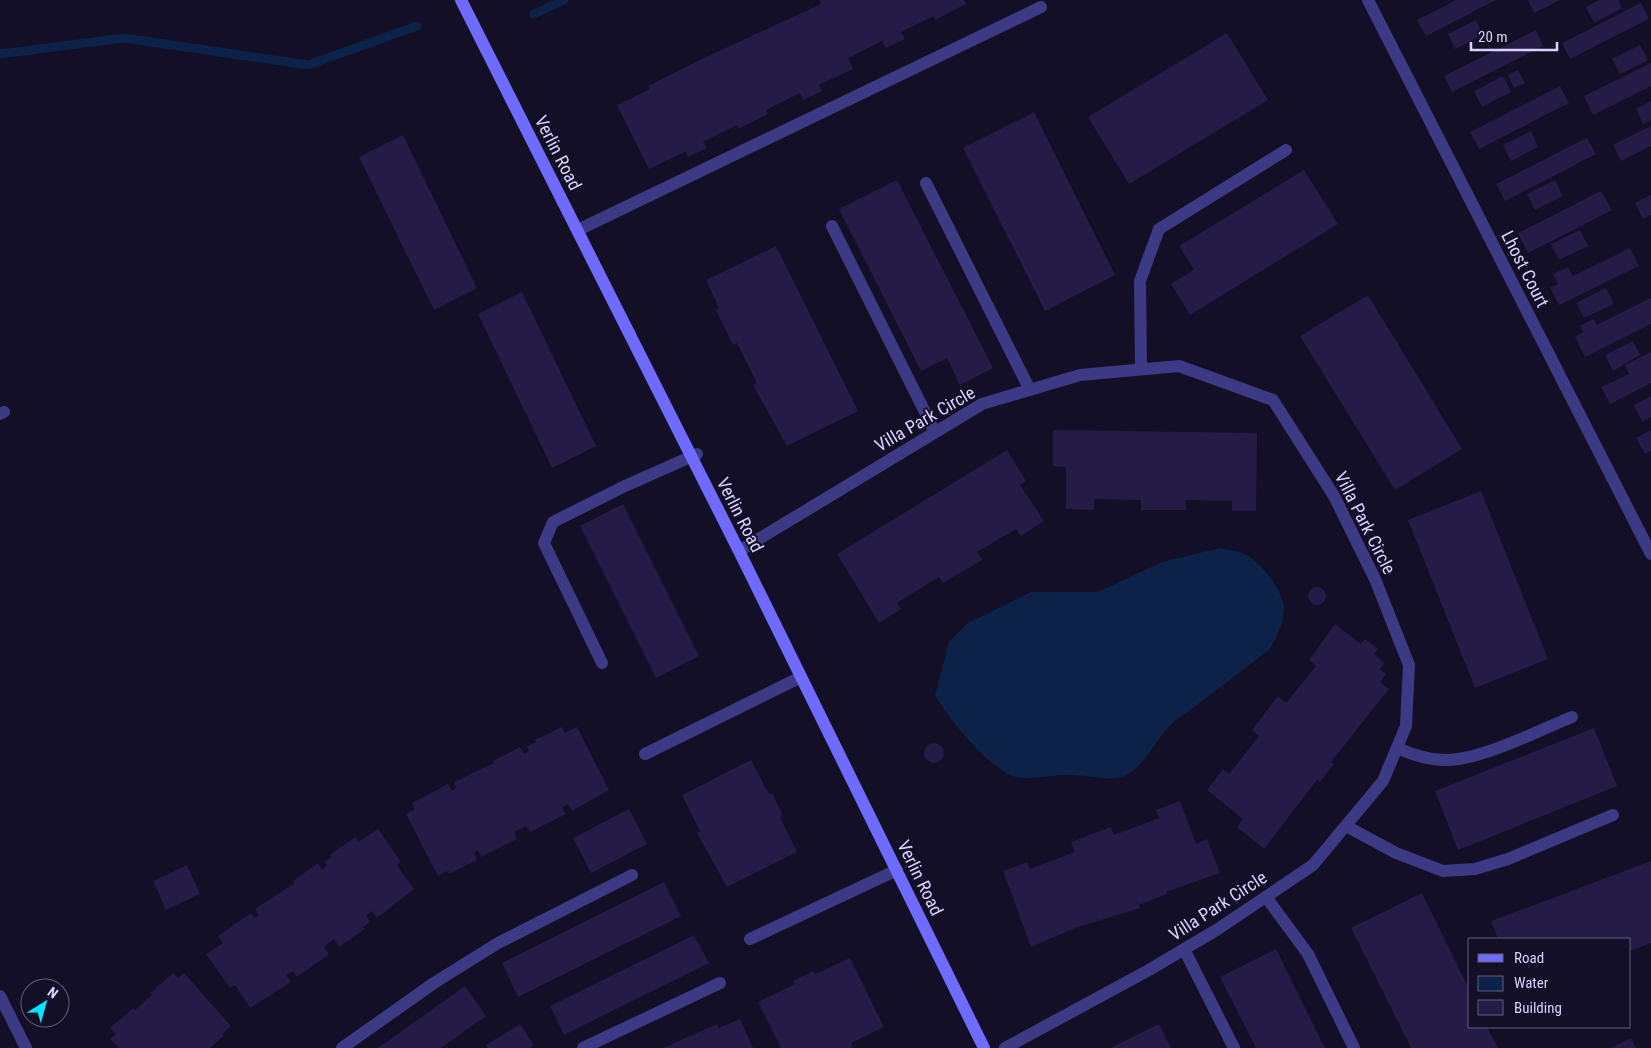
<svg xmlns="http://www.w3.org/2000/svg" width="1651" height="1048" font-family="'Roboto Condensed',sans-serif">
<rect width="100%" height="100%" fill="#130f26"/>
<!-- water -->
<path fill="#0c2248" d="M1220,548c8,2 19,3 26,7 16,8 39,38 38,56 -1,14 -8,28 -15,39l-84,64c-22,11 -32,40 -51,56 -17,15 -39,6 -59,5 -18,-1 -36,4 -54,3 -27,-2 -74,-61 -86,-83l14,-53 19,-19 63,-31h67l64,-30z"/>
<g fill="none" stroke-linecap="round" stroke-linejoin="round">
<!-- stream -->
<path stroke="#0c2248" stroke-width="9" d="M534,14l30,-14
M0,54l124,-16 184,27 109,-39"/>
</g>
<!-- building -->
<path fill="#241b47" d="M819,0h145l2,4 -31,16 -1,-4 -33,16 4,7 -19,9 -4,-7 -34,17 5,11 -34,16 3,6 -19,9 -3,-7 -34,17 2,4 -29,15 -2,-4 -34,17 4,6 -19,9 -2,-6 -37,18 -32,-64 33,-16 -2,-3 56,-28 117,-54z
M1456,0h40l-70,36 -9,-16z
M1528,0h32l-26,13z
M1600,0h18l4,8 -28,15 -8,-16z
M1641,3l8,16 -79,40 -8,-16z
M1476,20l7,15 -28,14 -7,-15z
M1536,30l7,16 -91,46 -8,-16z
M1227,33l41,67 -139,84 -41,-67z
M1640,45l8,15 -28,14 -8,-15z
M1651,63v23l-58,29 -9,-19z
M1518,70l7,13 -11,5 -6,-13z
M1503,76l8,16 -29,15 -8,-16z
M1560,86l9,17 -90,46 -9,-17z
M1651,101v19l-8,4 -7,-15z
M1034,112l81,163 -70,36 -82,-163z
M1651,126v20l-30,15 -8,-16z
M1531,131l7,16 -27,14 -8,-16z
M403,135l74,153 -43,22 -75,-153z
M1587,138l9,16 -91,47 -9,-17z
M1304,170l34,54 -148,91 -19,-31 23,-14 -15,-24z
M897,180l96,188 -33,17 -13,-27 -26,13 -82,-162z
M1555,180l8,16 -28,14 -8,-16z
M1601,191l11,19 -84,43 -10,-20z
M1651,195v20l-8,4 -8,-16z
M1580,230l8,16 -29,14 -8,-16z
M776,246l82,165 -71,35 -34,-61 4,-2 -20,-40 -4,2 -17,-35 3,-2 -13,-28z
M1630,248l9,18 -80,39 -9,-18 8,-3 -5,-10 15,-7 5,9z
M1606,288l8,16 -30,14 -8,-15z
M522,292l74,154 -44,22 -74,-154z
M1368,295l94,154 -67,41 -95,-154z
M1651,298v26l-66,33 -10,-20 8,-5 -3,-6 14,-7 3,6z
M1633,341l7,14 -27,16 -8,-16z
M1651,352v31l-41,21 -9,-17 28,-13 -4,-9z
M1651,396v21l-9,5 -8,-17z
M1053,430l204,3 -1,78h-24v-10l-46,-1v10h-45v-10l-47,-1v11l-28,-1v-42l-13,-1z
M1651,430v21l-6,3 -9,-16z
M1007,450l19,31 -6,4 24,36 -23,15 -5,-7 -39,23 5,8 -39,23 -4,-6 -42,26 4,6 -22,14 -42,-69z
M1481,491l67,168 -73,29 -67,-168z
M623,504l76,152 -43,22 -76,-152z
M1308 596a9 9 0 1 1 18 0a9 9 0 1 1-18 0Z
M1335,624l26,20 4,-5 13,10 -4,5 11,9 -5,6 6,5 -6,8 9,7 -58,73 3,2 -14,18 -3,-2 -4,5 -49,64 -27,-22 6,-8 -36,-29 16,-21 6,5 30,-38 -7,-6 26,-34 8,7 30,-37 -7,-6z
M562,727l3,6 12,-6 32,63 -37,21 -4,-7 -6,3 4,7 -36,18 -4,-6 -12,6 3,7 -36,18 -3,-7 -4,3 3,7 -28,14 -2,-3 -9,5 -32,-62 9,-5 -3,-6 36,-19 4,7 4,-3 -2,-6 40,-19 -1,-2 27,-14 4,7 5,-3 -2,-5 9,-4 -1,-2z
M1594,728l23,58 -159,64 -23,-59z
M924 753a10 10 0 1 1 20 0a10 10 0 1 1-20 0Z
M751,760l18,34 3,-1 11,23 -3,1 17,35 -70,35 -30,-54 3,-2 -18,-36z
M1180,801l16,43 11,-5 13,34 -54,19 1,2 -28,11 1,3 -65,20 -44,19 -28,-76 24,-9 3,7 45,-17 -4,-10 40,-15 3,8 45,-17 -3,-8z
M629,809l18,35 -56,29 -18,-35z
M378,829l23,33 -4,3 17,24 -37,29 -5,-7 -6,5 4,6 -7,5 2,2 -26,18 -5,-8 -10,8 5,7 -32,23 -4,-6 -7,4 5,7 -41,26 -15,-23 -5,3 -24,-34 17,-11 -5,-7 33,-23 4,5 4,-3 -4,-6 40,-26 -2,-2 25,-18 4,7 5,-5 -3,-3 7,-5 -1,-2 25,-18 3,5z
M1651,861v82l-21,8v-12h-132l-7,-18z
M187,865l13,29 -34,16 -13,-29z
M664,882l17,34 -163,81 -16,-34z
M1422,893l48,98v36h17l11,21h-87l-60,-120z
M694,935l15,28 -145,72 -14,-29z
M1276,949l49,99h-69l-36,-71z
M850,958l34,69 -33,16 2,4 -3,1h-69l-23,-46 37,-18 -2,-3 20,-10 2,3z
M173,973l5,5 6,-5 47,53 -9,8 2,2 -14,12h-91l-9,-9 6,-5 -6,-6 23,-20 2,2 17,-15 -2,-2z
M465,986l21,30 -45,32h-63z
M740,1019l13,29h-90l54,-24 2,4z
M520,1024l14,21 -4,3h-42l-2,-3z
M1159,1024l12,24h-60z
M1631,1038l5,10h-26z"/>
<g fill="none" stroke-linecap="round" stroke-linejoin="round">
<!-- lane -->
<path stroke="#3d3a85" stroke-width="12" d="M926,183l104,207
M832,226l103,206
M578,230l463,-223
M1141,369l-1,-88 19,-52 127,-79
M0,414l4,-2
M602,663l-58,-120 9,-21 72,-36 72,-32
M1397,748c16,7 34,13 52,12 37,-2 88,-29 123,-43
M645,754l156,-77
M1346,826l50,27 47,18 32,-2 33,-10 105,-44
M1266,897l42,57 46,94
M750,939l147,-69
M1184,949l50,99
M342,1048l92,-65 64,-40 134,-68
M583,1048l137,-65"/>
<!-- street -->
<path stroke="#3d3a85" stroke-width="12" d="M1368,0l283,554
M739,551l243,-147 98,-29 99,-9 94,34 61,96 41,83 34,86 -3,61 -23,55 -70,84 -95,64 -69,41 -144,78
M0,996l26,52"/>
<!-- secondary -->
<path stroke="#6f6bff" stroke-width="12" d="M461,0l278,551 245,497"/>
</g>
<g text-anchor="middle" stroke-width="4" stroke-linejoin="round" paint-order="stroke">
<!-- street labels -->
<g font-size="18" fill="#d9d4ff" stroke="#130f26">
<text transform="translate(558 153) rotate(63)" y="6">Verlin Road</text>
<text transform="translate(1525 269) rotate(63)" y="6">Lhost Court</text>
<text transform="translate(925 419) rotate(-30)" y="6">Villa Park Circle</text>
<text transform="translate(740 515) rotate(63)" y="6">Verlin Road</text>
<text transform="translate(1365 523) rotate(63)" y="6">Villa Park Circle</text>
<text transform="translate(920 878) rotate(64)" y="6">Verlin Road</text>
<text transform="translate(1218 906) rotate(-33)" y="6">Villa Park Circle</text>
</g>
</g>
<!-- legend -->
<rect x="1468" y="938" width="162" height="90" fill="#130f26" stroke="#625e7d"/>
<rect x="1478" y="954" width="25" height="8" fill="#6f6bff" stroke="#625e7d"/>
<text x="1514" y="963" font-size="15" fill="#d9d4ff">Road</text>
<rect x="1478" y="976" width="25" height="15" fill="#0c2248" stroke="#625e7d"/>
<text x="1514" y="988" font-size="15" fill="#d9d4ff">Water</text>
<rect x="1478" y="1000" width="25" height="15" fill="#241b47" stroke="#625e7d"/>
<text x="1514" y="1013" font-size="15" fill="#d9d4ff">Building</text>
<!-- north arrow -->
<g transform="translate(45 1003) rotate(37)"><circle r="24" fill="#130f26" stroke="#625e7d"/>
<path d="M0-4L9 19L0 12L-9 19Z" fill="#00e5ff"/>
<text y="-8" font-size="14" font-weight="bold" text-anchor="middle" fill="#d9d4ff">N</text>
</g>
<!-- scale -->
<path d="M1471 42v8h86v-8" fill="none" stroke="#d9d4ff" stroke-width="2.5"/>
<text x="1478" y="42" font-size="15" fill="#d9d4ff" stroke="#130f26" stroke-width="4" paint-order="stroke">20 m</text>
</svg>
